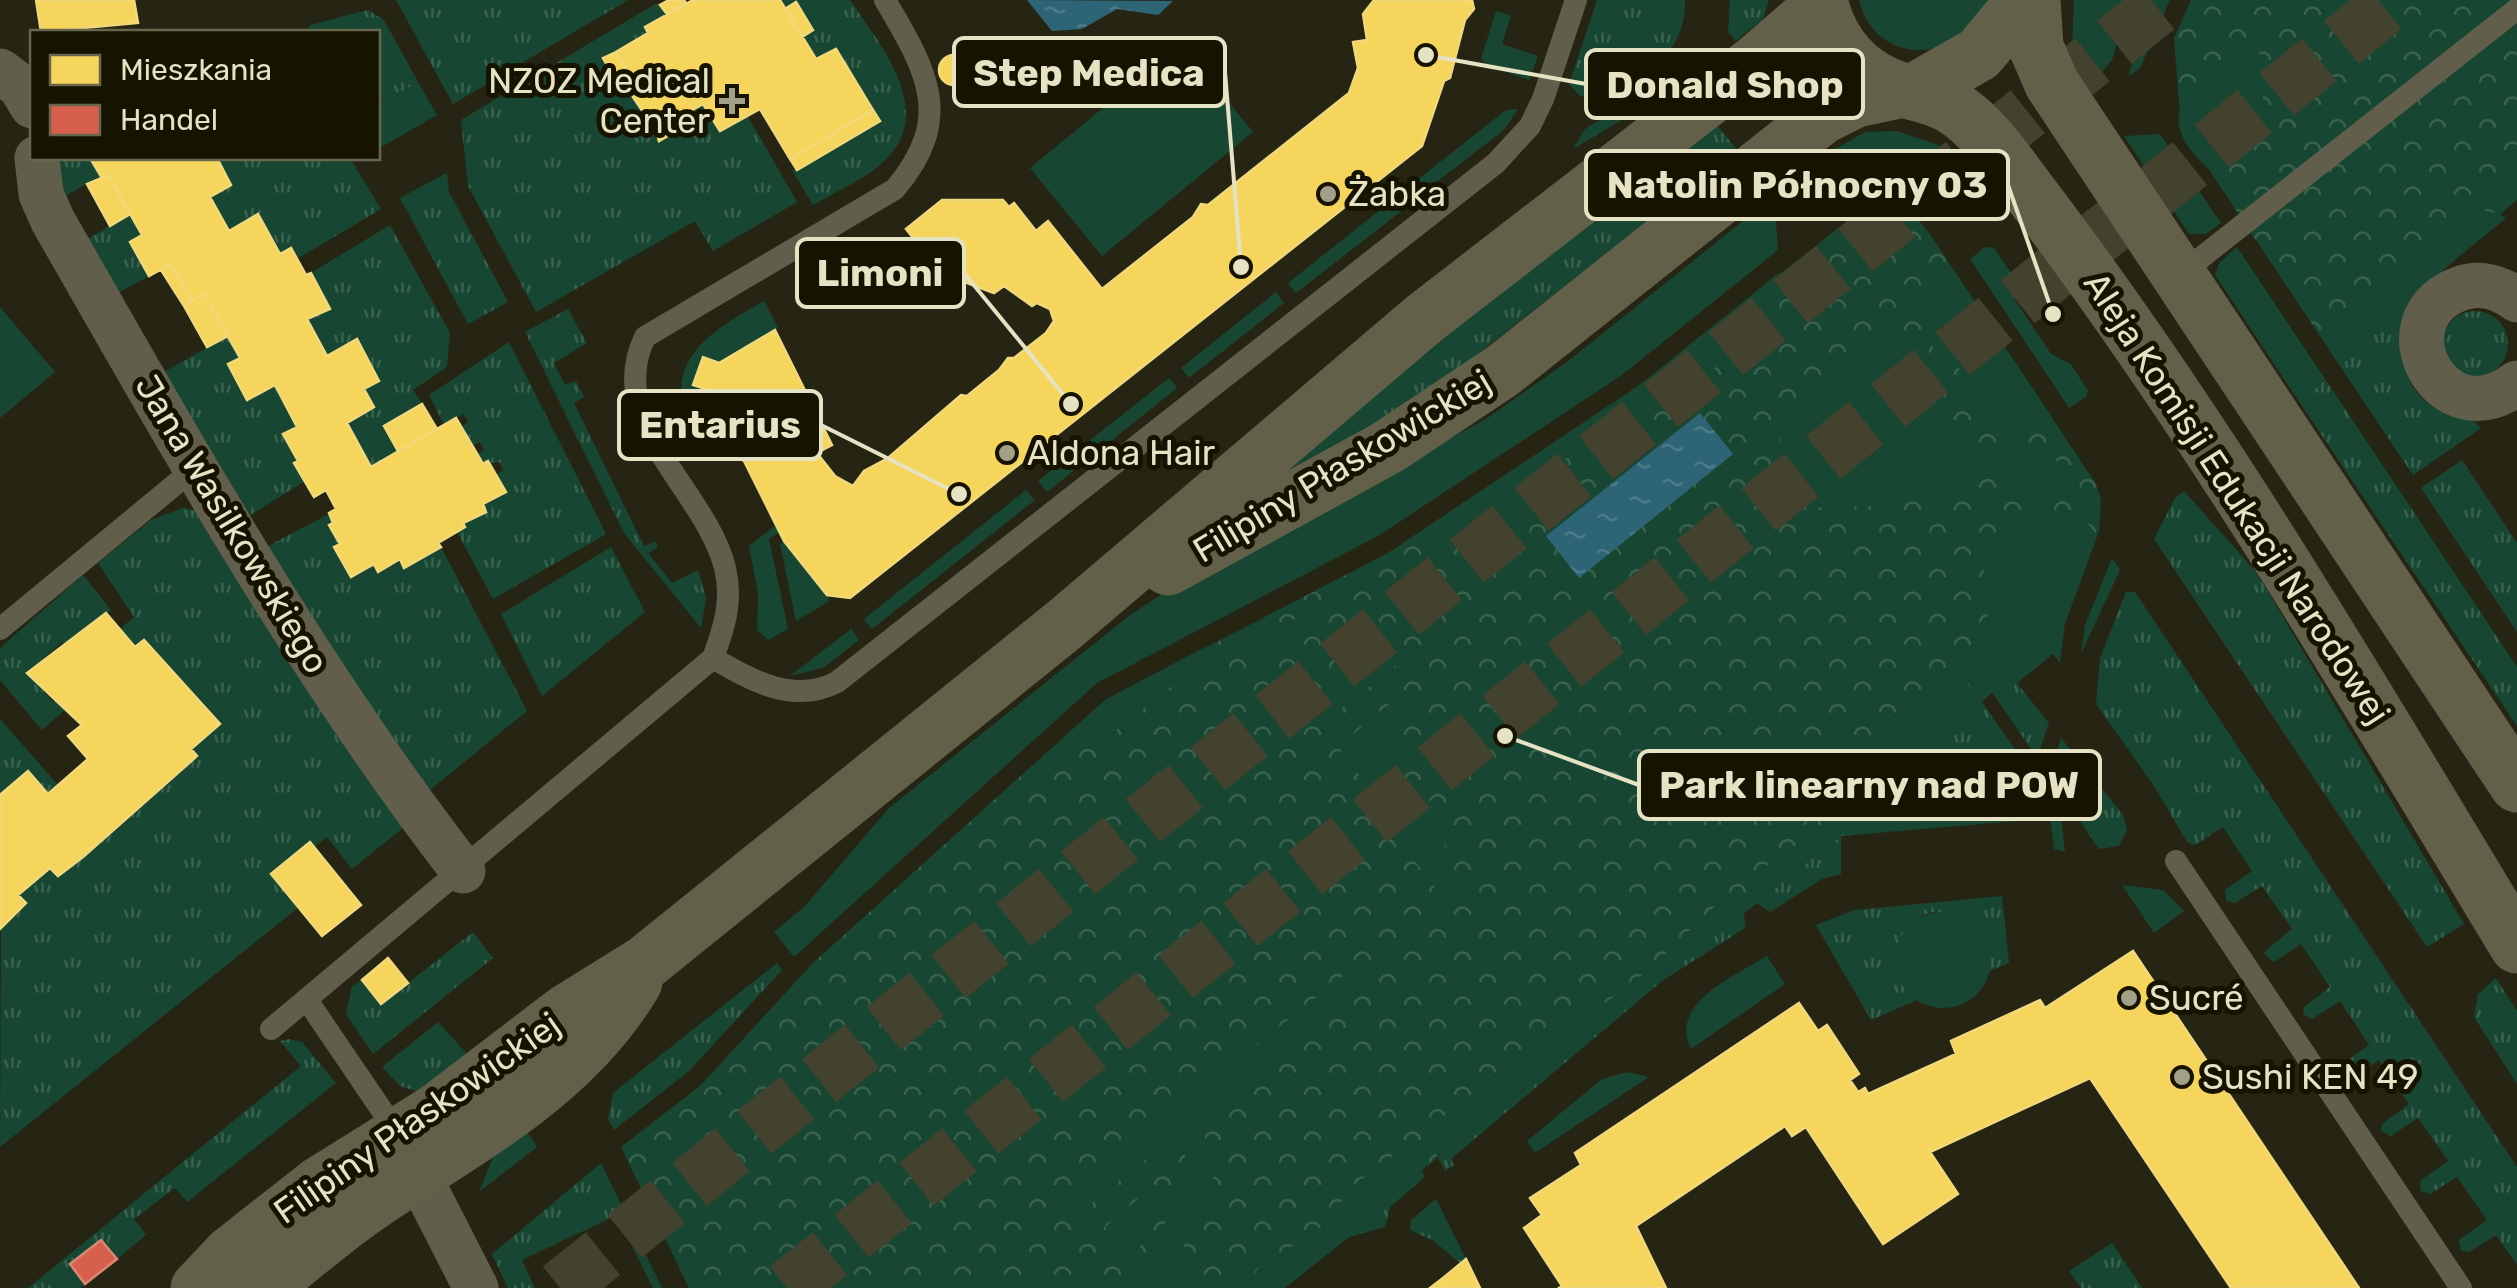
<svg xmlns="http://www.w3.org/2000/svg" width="2517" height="1288" font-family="Rubik,sans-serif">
<defs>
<pattern id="grass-tufts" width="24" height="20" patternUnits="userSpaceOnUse" patternTransform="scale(2.5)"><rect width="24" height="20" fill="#174732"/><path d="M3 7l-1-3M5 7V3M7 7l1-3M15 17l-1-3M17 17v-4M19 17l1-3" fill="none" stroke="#39614e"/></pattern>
<pattern id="park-crowns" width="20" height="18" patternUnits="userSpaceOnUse" patternTransform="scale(2.5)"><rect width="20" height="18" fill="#174732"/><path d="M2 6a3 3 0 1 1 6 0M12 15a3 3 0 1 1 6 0" fill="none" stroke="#39614e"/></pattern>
<pattern id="water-ripples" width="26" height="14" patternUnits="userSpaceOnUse" patternTransform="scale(2.5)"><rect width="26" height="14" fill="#2d6576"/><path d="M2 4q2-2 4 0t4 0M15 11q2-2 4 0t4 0" fill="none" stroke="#4b7b88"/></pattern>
</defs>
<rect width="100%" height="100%" fill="#262514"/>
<!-- grass -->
<path fill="url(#grass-tufts)" d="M396,0h232l-175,104z
M780,0h70c31,46 90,114 30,165 -19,16 -45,27 -67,40l-21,-35 88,-49 -44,-71 -20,9 -14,-22 10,-8 -16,-27 -11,7z
M1597,0h88c1,56 -42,75 -85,100l-20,-4 -11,-12z
M1730,0h39l-6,19 -27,22 -8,-9z
M657,3l10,11 -21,13 2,6 -45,25 15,26 13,-7 9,15 -6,5 26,43 43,-36 17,26 27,-15 50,87 -84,49 -18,-30 -159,91 -68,-126 -7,-66z
M368,10l16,10 34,62 -40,24v-74h-72l4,-7z
M1668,79l15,4 -110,66 12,-20z
M1713,120l24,30 -30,17v8l-319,249 -112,62 -8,-9z
M57,158h33l10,18 -40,23z
M217,158h133l31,51 -84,50 -17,-5 -22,-39 -29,16 -19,-34 21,-12z
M447,173l2,19 59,110 -40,22 -68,-126z
M130,214l12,21 -11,7 18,34 -37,20 -30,-54z
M2500,215l6,3c-23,20 -71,54 -85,79 -17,31 -27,72 0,100 17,18 45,14 60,31l-68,47 -73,-109z
M390,225l60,108 -3,34 -34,23 9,14 -38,22 14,25 -27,16 -24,-44 17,-34 15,-9 -22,-41 -30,17 -20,-37 23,-10 -19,-36z
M568,309l19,34 -33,20 11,22 11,-4 8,16 -10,6 70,143 12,-5 2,6 -10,6 24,30 26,-13 8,28 -5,30 -77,-95 -99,-201z
M2442 344a33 33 0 1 1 66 0a33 33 0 1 1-66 0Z
M228,336l12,22 -12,7 19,35 28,-15 22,42 -13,7 21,47 -56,35 -94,-139z
M509,342l97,192 -113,65 -36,-67 26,-28 22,-12 -9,-17 7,-5 -4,-8 -16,2 -7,-10 8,-4 -4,-8 -8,4 -11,-19 7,-5 -4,-8 -20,11 -15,-30z
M2325,379l192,288v59l-217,-323z
M2462,460l55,83v89l-96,-144z
M2184,491l73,82 207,351 -37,23 -273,-408 21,-41z
M183,508l19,4 202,315 -52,42 -25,-32 -13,10 -15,60 -299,240 1,-222 25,-21 -8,-9 178,-139 -5,-7 28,-25 -74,-84 -10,7 -15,-18 14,-12 -36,-54 53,-43z
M329,514l4,9 -4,2 11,19 -6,4 17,29 23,-13 4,8 22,-13 5,8 36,-20 86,164 -102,83 -159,-247z
M611,547l34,65 -103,84 -41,-82z
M83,575l28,35 -44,36 -5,-4 -35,31 26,29 5,-4 9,10 -25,22 -42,-50v-32z
M2126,592h9l382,575v98l-21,-30 -27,17 -8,-1 -2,-11 28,-20 -30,-43 -27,17 -9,-3 -1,-10 28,-20 -30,-43 -27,18 -10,-5 1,-7 27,-20 -30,-44 -27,18 -8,-2 -2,-12 27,-19 -29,-44 -28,18 -9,-5 1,-7 26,-20 -29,-43 -27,18 -11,-9 29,-24 -30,-43 -27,17 -9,-2 -1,-11 27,-19 -29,-44 -28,18 -8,-3 -33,-56 -58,-82 4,-46z
M2065,623l-5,39 -7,-8 -36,29 32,40 -12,35 -45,-66z
M1982,702l79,113 4,37 -11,-3 -4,-31 -209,18v38l-19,5 -52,33 -13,-9 84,-68z
M0,719l58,66 -10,9 -21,-23 -27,24z
M2061,738l62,77 4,15 -8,16 -20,3 -50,-73z
M2002,896l7,67 -19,8 -2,-29c-28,-28 -58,-48 -87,-5l9,57 7,6 -46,20 -55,-95 39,-15z
M1744,912l1,16 -83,53 -211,178 3,6 -9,6 -7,-13z
M473,932l20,26 -120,96 -27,-40 6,-28 10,-6 19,24z
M777,963l5,7 -93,101 -75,59 -6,-11 5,-26z
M2496,978l21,33v73l-43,-67 4,-23z
M438,1022l38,42 -54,29 -22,-7 -18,-19z
M289,1039l13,3 34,41 -149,119 -12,-14 -41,31 12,16 -29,24 -16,-19 -30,24 14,20 -5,4h-52l273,-222 -21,-25z
M601,1163l61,125h-9l-36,-73 -95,45 13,28h-27l-16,-34z
M1422,1170l3,7 -35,30 -5,20 -36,10 -64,51h-11z
M1436,1199l30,60 -6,4 -26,-22 -24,-11 1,-10z
M2112,1243l30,45h-61l-12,-17z"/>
<!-- park -->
<path fill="url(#park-crowns)" d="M2191,0h326v199l-177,167 -159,-238 -7,-90z
M1889,202l21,7 21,27 165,248 5,15 -2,32 -34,92 -224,213 -567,452h-585l-68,-141 79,-61 113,-123 292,-263 283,-147 259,-173 215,-171z"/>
<!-- garden -->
<path fill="#174732" d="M1859,0h133c-24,60 -114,73 -133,0z
M2074,0h55l-17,60 -22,26 -18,-38z
M2151,0h19l-30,68 -12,9z
M1496,11l15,5 -9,28 36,12 -9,24 -40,-14 -8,-7z
M2258,37l7,85 -8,13 -47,35c-69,-60 -10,-93 39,-132z
M1181,44l72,88 -151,124 -72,-88z
M418,82l19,33 -59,34v-43z
M1518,109l-14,21 -88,68 -9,-10 99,-78z
M1897,131l44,15 29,25c-37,24 -109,9 -142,-18l37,-21z
M2160,134l61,89 -15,11h-17l-65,-98z
M2517,171v28l-3,4 -17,-6 -1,-6z
M1774,196l7,8 -6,7 3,39 -156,125 -244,161 -281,147 -303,274 -20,-25 31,-26 84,-98 241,-193 49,-32 307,-164 81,-57z
M1395,198l9,11 -108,84 -8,-10z
M2482,209l18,6 -160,151 -11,-16 1,-8 143,-130z
M1985,247l9,1 19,28 2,24 36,54 20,10 17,27 -2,6 -17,11 -99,-149z
M2237,247l88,132 -25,24 -85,-128 4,-12z
M1954,271l99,148c-25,17 -52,17 -75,-5v-19l-18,-26 -20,-9 -25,-46 4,-14z
M1780,272l-2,20 -31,26 -3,26 -69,56 -40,3 -87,70 -8,35 -31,24 -78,4 -7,-7 209,-139z
M1276,292l8,11 -95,75 -8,-10z
M764,301l14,27 -59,35 -16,-6 6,33 23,47 -32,16c-43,-83 -8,-112 64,-152z
M0,307l55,65 -55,46z
M1889,330l13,4 20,26 -3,25 23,34 20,5 17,51v23l-55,6 -14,-10 -20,1 -11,11 -94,2 -12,-12 -1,-11 14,-76 90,-75z
M1169,378l8,10 -130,104 -9,-11z
M2020,447c28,2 45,17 60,39l-2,10 -80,2 5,-40z
M1026,490l9,10 -163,129 -8,-10z
M2075,520l14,5 8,11 -32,87 -73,69 -21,-36 4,-28 12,-11 3,-20 -8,-15 9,-47 19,-12z
M776,525l3,7 -10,7 19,90 -20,11 -11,-10 1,-36 -9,-48z
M784,541l45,55 -1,6 -32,19 -16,-77z
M2112,558l8,12 -39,84 4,-29z
M1331,601l7,2 -1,6 -69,56 -19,-23z
M851,629l8,11 -36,28 -33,8z
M1205,647l5,8 -101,81 -68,31 -4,-5 68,-62z
M1394,648l8,5 -2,9 -74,59h-10l-9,-10 1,-9 61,-49z
M1963,678l19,24 -141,134 -84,66 -14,-18c44,-36 119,-73 126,-133z
M1394,700l12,4c-4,29 -4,73 -38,81l-27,-32 -1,-8z
M1436,797l17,92 -11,8 -52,-69z
M2122,885l41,5 21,21 -30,22z
M1731,893l13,19 -306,246 -13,-27 139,-111c70,-19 112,-84 167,-127z
M1895 960a48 48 0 1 1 96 0a48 48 0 1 1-96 0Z
M1767,956l18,28 -94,65c-23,-46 44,-73 76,-93z
M1357,965l-3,27 -281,226 -14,-17z
M1627,1072l22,5 -114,76 -8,-12 75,-62z
M523,1125l14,22 -58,45 16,-40z
M1204,1131l11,53 -35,54 21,47 -51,3 -1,-14 38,-124z
M1408,1144l14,26 -148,118h-27l11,-20 65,-42 31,-41z
M1143,1195h9c4,16 -5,45 -16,57l-12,1 -19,-26z"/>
<!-- water -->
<path fill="url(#water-ripples)" d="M1027,0l146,1 -15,14 -41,-6 -35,20 -30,2z
M1700,413l33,41 -154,124 -33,-42z"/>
<!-- homes -->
<path fill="#f6d55c" stroke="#f1d97b" stroke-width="2.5" d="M36,0h98l4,23 -97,9z
M669,0h15l2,3 -19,11 -7,-9z
M693,0h87l36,59 20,-10 37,61 -83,49 -30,-50 -40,22 -17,-27 -47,27 -23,-34 7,-5 -24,-40 32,-19 -3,-6z
M1374,0h98l2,9 -9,11 -15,58 -6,3 -22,65 -572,452 -23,-3 -43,-54 -40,-80 -18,-9 -4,-10 4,-18 -17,-34 -16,-5 10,-28 16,6 56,-33 57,115 -15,8 18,23 18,10 11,-15 24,-13 73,-63 6,1 32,-26 9,-12h6l32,-25 8,-12 -4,-12 -13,-6 -5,3 -28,-20 -10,7 -30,-11 -14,-18 -10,8 -34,-43 36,-29h61l6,7 5,-4 22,28 12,-10 54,68 91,-72 8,-13 7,1 141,-112 9,-25 -5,-26 14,-2 -4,-26z
M796,2l17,28 -11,7 -17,-28z
M616,52l15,25 -13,8 -15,-27z
M939 70a15 15 0 1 1 30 0a15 15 0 1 1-30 0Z
M873,110l7,11 -83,49 -7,-11z
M685,115l5,8 -31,18 -3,-10z
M90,158h127l14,27 -21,12 19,34 29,-17 22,40 11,-6 15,27 5,-2 19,36 -23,10 20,37 30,-17 22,42 -15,8 10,18 -27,16 24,44 85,-49 27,46 5,-3 18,31 -23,12 3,8 -23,11 2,4 -27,16 3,4 -37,21 -4,-9 -22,13 -4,-8 -23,13 -17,-30 6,-3 -11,-19 4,-2 -4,-10 7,-4 -10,-19 -12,7 -20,-34 4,-2 -15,-27 14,-7 -22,-42 -28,15 -19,-36 12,-6 -36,-64 -12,7 -21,-37 -22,12 -19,-34 12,-7 -34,-60 -6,3z
M108,175l22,39 -20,12 -23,-42z
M171,264l21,37 -8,5 -23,-36z
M204,294l24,42 -21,11 -23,-41z
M422,404l15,25 -39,22 -14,-25z
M106,613l29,34 9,-7 76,84 -29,25 6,7 -114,101 -25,19 -8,-8 -32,27 8,8 -26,26v-134l28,-24 20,23 40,-35 -20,-23 14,-11 -55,-52z
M310,842l51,63 -39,31 -51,-62z
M2133,951l226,337h-128l-141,-210 -160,74 28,42 -75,50 -77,-117 -14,9 -7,-10 -149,100 30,62h-107l3,-2 -38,-58 18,-13 -12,-17 51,-33 -6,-12 224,-150 19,28 9,-6 32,49 -9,6 8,12 7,-4 3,6 88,-40 -5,-13 89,-41 5,8z
M388,958l20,25 -27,21 -19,-24z
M1466,1259l14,29h-50l13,-10z"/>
<!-- shops -->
<path fill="#d6604d" stroke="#da8771" stroke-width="2.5" d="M101,1240l16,19 -32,25 -15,-20z"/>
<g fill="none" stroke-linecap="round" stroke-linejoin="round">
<!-- highway-tunnel -->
<path stroke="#43422e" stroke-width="55" stroke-dasharray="55 28" stroke-linecap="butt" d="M560,1288l1607,-1288
M787,1288l1607,-1288"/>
<!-- lane -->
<path stroke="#615f4b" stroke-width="22" d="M2179,275l338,-266
M0,629l195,-161
M713,658c38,22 80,47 124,24l659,-519 34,-37 13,-27 33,-99
M2176,861l285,427
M307,1000l91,134
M271,1029l442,-371c11,-30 20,-57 12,-90 -19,-78 -122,-145 -80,-231l250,-148c60,-71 32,-118 -10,-189"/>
<!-- street -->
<path stroke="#615f4b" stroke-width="45" d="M0,71l20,15 12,20
M37,158l4,36 12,27c127,222 253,448 410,650
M2517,300c-17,-13 -37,-19 -58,-11 -80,30 -18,152 58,94
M402,1143l74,145"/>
<!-- secondary -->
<path stroke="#626049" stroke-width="55" d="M1820,0c10,44 38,77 82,90 18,5 33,7 50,17 31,19 54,54 76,83 183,240 333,499 489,756
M2033,0l3,47 16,37 465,701
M1912,92l67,-38 45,-54
M1168,568l220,-121 114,-76 320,-254 34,-17 47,-10
M198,1288l32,-34 89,-70 117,-73 131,-100 79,-49 418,-337 361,-307 331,-256 53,-46 8,-16
M262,1288c37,-27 71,-59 110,-85 96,-64 202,-118 263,-221"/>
</g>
<!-- markers -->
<g fill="#a2a086" stroke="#161300" stroke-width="4">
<path d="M727 86h10v10h10v10h-10v10h-10v-10h-10v-10h10z"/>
<circle cx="1328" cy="194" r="10"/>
<circle cx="1007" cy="453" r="10"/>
<circle cx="2129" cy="998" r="10"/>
<circle cx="2182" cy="1077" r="10"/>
</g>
<g text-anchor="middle" stroke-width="10" stroke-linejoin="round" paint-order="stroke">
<!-- poi labels -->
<g font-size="35" fill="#e5e3c4" stroke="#161300" text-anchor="start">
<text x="710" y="93" text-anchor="end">NZOZ Medical<tspan x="710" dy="40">Center</tspan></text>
<text x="1348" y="206">Żabka</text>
<text x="1027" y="465">Aldona Hair</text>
<text x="2149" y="1010">Sucré</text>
<text x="2202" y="1089">Sushi KEN 49</text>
</g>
<!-- street labels -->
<g font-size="35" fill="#e5e3c4" stroke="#161300">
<text transform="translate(1342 466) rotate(-31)" y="12">Filipiny Płaskowickiej</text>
<text transform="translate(2237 498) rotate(57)" y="12">Aleja Komisji Edukacji Narodowej</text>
<text transform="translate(232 524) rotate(59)" y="12">Jana Wasilkowskiego</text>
<text transform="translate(417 1118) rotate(-35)" y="12">Filipiny Płaskowickiej</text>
</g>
</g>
<!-- callouts -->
<path fill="none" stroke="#e5e3c4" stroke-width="4" d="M1241 267L1225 72M1426 55L1586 84M2053 314L2008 185M1071 404L964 273M959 494L821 425M1505 736L1639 785"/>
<g fill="#e5e3c4" stroke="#161300" stroke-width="4">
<circle cx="1241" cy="267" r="10"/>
<circle cx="1426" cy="55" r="10"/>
<circle cx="2053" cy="314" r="10"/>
<circle cx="1071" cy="404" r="10"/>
<circle cx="959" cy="494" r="10"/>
<circle cx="1505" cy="736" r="10"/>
</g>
<g fill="#161300" stroke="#e5e3c4" stroke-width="4">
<rect x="954" y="38" width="271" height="68" rx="10"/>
<rect x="1586" y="50" width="277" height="68" rx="10"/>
<rect x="1586" y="151" width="422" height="68" rx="10"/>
<rect x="797" y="239" width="167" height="68" rx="10"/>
<rect x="619" y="391" width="202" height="68" rx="10"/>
<rect x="1639" y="751" width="461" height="68" rx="10"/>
</g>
<g font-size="38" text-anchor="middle" font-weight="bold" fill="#e5e3c4">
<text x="1089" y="86">Step Medica</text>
<text x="1725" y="98">Donald Shop</text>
<text x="1797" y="198">Natolin Północny 03</text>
<text x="880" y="286">Limoni</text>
<text x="720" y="438">Entarius</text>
<text x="1869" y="798">Park linearny nad POW</text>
</g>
<!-- legend -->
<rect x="30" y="30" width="350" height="130" fill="#161300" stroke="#69664e" stroke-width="2.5"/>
<rect x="50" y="55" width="50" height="30" fill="#f6d55c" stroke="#69664e" stroke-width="2.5"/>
<text x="120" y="80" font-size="30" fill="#e5e3c4">Mieszkania</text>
<rect x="50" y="105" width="50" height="30" fill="#d6604d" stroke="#69664e" stroke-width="2.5"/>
<text x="120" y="130" font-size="30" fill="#e5e3c4">Handel</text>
</svg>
